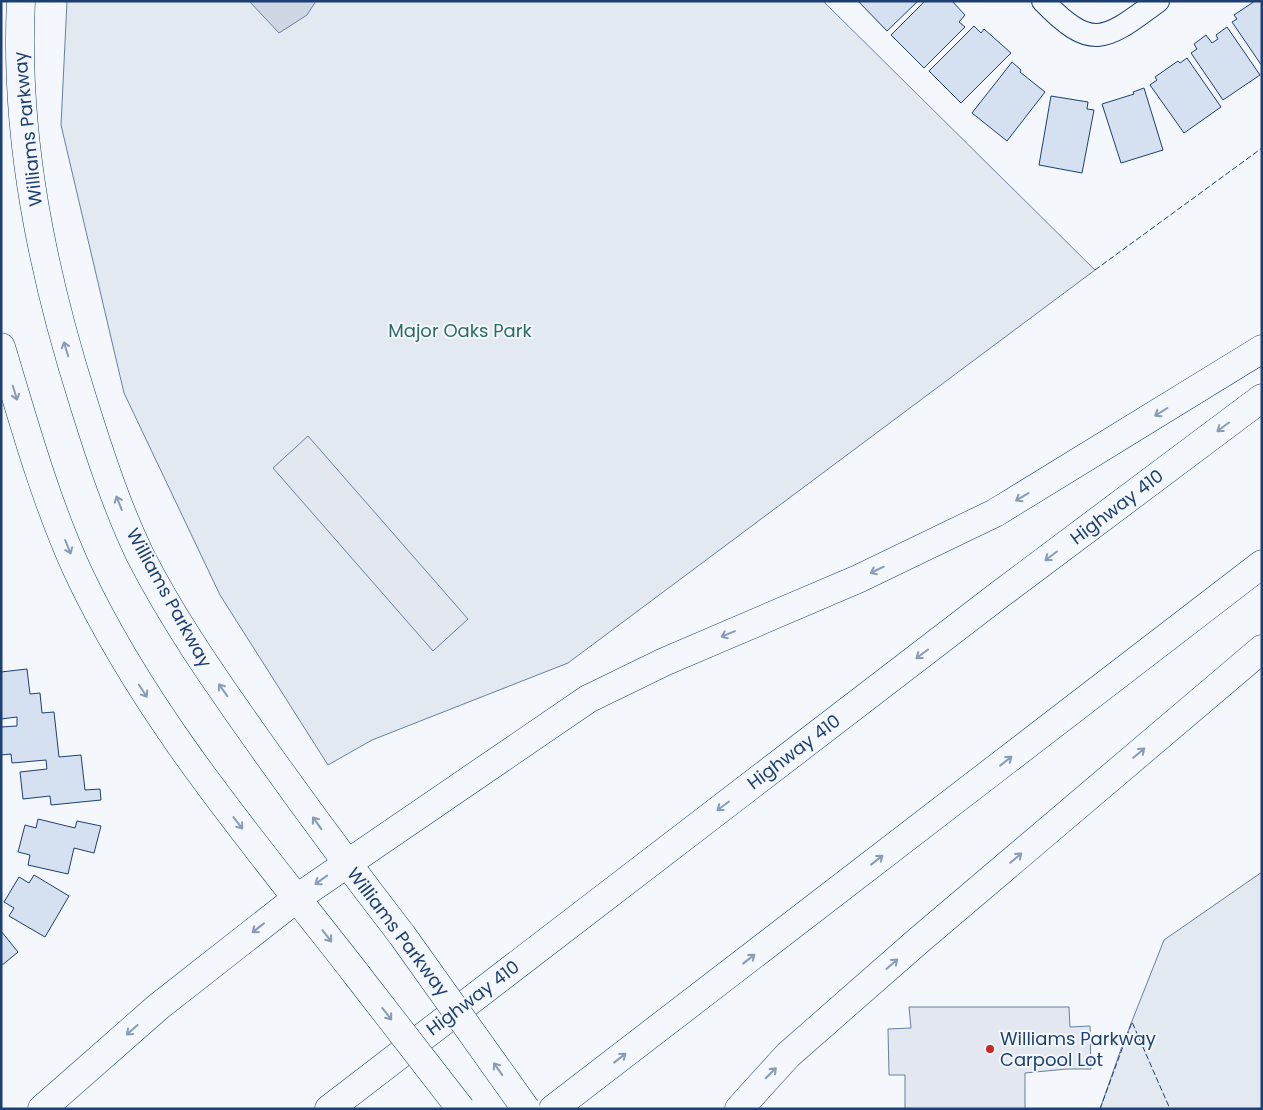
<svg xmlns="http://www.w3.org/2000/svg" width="1263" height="1110" font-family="Poppins,sans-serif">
<rect width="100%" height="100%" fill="#f4f7fb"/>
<!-- green -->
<path fill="#e3e9f0" stroke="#687fa3" d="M67,1h756l272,269 -527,393 -196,77 -44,25 -108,-170 -96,-202 -63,-268z
M1262,872v237h-162l21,-60 43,-109z"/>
<!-- parking -->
<path fill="#e3e8f0" stroke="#687fa3" d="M308,436l160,183 -35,32 -160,-183z
M909,1007h160l1,20 20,-1 1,43h-24l-42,4v36h-120v-34h-16l-1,-46 23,-1z"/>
<!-- water -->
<path fill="#cfd7e4" stroke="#687fa3" d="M249,1h67l-9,14 -28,18z"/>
<!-- building -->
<path fill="#d5e0f0" stroke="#1d3f73" d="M858,1h60l-31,30z
M925,1h27l13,14 -6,7 6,5 -41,41 -33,-33z
M1255,1h7v65l-30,-44 5,-3 -3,-4z
M974,26l7,7 3,-4 27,24 -50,50 -32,-32z
M1227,27l33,48 -37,25 -32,-47 6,-4 -3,-5 12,-9 6,8 6,-4 -2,-4z
M1187,58l34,49 -37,26 -34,-48 7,-5 -2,-3 23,-16 2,2z
M1012,62l9,8 -1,2 25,20 -38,49 -35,-28z
M1144,88l19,62 -42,13 -19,-59 32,-10 -1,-2z
M1051,96l37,6 -1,7 7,1 -12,63 -43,-8z
M27,669l3,25 10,-1 2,20 12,-1 5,45 22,-2 4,35 15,-1 1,11 -50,5 -1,-9 -27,3 -3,-27 27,-3 -1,-9 -34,3 -1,-9 -10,1v-28l16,-1v-9l-16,2v-47z
M38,819l37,9 2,-7 24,5 -7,27 -20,-5 -6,26 -40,-9 2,-10 -12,-3 7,-27 11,3z
M34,875l35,21 -24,41 -36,-21 5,-8 -10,-6 15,-25 10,6z
M1,931l17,21 -17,14z"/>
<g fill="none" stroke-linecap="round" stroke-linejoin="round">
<!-- street casing -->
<g stroke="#1d3f73" stroke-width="24">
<path id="street" d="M1043,1c50,52 63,38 115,0"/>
</g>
<!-- secondary casing -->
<g stroke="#1d3f73" stroke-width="29">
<path id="secondary" d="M21,1c-7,137 22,274 63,403 16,51 33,103 56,151 32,63 73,122 114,180 48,68 97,134 148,200
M1,347c23,76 44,153 77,225 70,149 179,274 279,403"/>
</g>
<!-- highway casing -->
<g stroke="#1d3f73" stroke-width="29">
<path id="highway" d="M42,1109l116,-102 139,-109 291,-199 76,-37 194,-83 137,-66 267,-164
M329,1109l670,-514 263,-197
M553,1109l709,-545
M739,1109l49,-54 130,-114 344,-292"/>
</g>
<!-- street -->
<use href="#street" stroke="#f4f7fb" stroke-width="22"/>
<!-- secondary -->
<use href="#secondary" stroke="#f4f7fb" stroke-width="28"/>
<!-- highway -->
<use href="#highway" stroke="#f4f7fb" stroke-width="28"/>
<!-- secondary-bridge casing -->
<g stroke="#1d3f73" stroke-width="29" stroke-linecap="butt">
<path id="secondary-bridge" d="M402,935l124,174
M357,975l104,134"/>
</g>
<!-- secondary-bridge -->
<use href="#secondary-bridge" stroke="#f4f7fb" stroke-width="28"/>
<!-- fence -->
<path stroke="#1d3f73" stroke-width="1" stroke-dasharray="6 2.5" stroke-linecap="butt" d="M1095,270l167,-122
M1100,1109l32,-87 38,87"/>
</g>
<!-- one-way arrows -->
<defs><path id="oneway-shaft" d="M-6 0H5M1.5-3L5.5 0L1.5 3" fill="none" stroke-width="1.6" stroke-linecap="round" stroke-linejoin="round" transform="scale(1.25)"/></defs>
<g stroke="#889bb7">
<use href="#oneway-shaft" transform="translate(66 349) rotate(-107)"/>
<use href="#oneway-shaft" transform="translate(15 393) rotate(73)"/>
<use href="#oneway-shaft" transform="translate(1161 412) rotate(148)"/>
<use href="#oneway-shaft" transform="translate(1223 427) rotate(143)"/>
<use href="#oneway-shaft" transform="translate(1022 497) rotate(149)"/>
<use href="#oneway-shaft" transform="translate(119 503) rotate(-112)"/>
<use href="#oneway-shaft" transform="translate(68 547) rotate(68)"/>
<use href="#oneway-shaft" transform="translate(1051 556) rotate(143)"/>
<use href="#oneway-shaft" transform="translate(877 570) rotate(154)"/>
<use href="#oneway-shaft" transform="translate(728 634) rotate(157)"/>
<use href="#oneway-shaft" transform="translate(922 654) rotate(143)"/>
<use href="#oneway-shaft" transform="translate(223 690) rotate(-125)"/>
<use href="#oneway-shaft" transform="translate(143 691) rotate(57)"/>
<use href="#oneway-shaft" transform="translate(1139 753) rotate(-40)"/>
<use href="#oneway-shaft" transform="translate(1006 761) rotate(-38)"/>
<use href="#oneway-shaft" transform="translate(723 806) rotate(143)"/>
<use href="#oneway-shaft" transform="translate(238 823) rotate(52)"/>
<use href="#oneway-shaft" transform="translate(317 823) rotate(-126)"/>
<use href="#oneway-shaft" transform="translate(1016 858) rotate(-40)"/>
<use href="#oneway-shaft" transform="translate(877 860) rotate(-38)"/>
<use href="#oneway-shaft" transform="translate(321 880) rotate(144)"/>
<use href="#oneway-shaft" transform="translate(258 928) rotate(142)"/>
<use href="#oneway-shaft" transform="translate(327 936) rotate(52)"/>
<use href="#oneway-shaft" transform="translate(749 959) rotate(-38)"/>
<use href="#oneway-shaft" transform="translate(892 964) rotate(-41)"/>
<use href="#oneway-shaft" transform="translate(387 1014) rotate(52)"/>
<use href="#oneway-shaft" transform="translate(132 1030) rotate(139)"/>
<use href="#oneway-shaft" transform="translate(620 1058) rotate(-38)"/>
<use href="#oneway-shaft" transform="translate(498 1069) rotate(-125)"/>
<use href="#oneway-shaft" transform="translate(771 1073) rotate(-45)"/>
</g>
<!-- markers -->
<circle fill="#c62828" stroke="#f4f7fb" stroke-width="2" cx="990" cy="1049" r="5"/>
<g text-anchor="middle" stroke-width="4" stroke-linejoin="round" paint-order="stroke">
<!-- street labels -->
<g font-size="18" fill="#1d3f73" stroke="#f4f7fb">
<text transform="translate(28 129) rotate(-96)" y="6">Williams Parkway</text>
<text transform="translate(1117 507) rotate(-37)" y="6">Highway 410</text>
<text transform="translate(169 598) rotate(61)" y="6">Williams Parkway</text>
<text transform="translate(794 752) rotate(-37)" y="6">Highway 410</text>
<text transform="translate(398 932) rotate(53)" y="6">Williams Parkway</text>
<text transform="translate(473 998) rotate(-37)" y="6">Highway 410</text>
</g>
<!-- park labels -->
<g font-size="18" fill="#2c6c60" stroke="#f4f7fb">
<text x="460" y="337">Major Oaks Park</text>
</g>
<!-- poi labels -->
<g font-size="18" fill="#1d3f73" stroke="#f4f7fb" text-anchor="start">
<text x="1000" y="1045">Williams Parkway<tspan x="1000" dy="21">Carpool Lot</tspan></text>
</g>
</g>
<!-- border -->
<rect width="1263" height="1110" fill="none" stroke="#1d3f73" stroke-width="5"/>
</svg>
